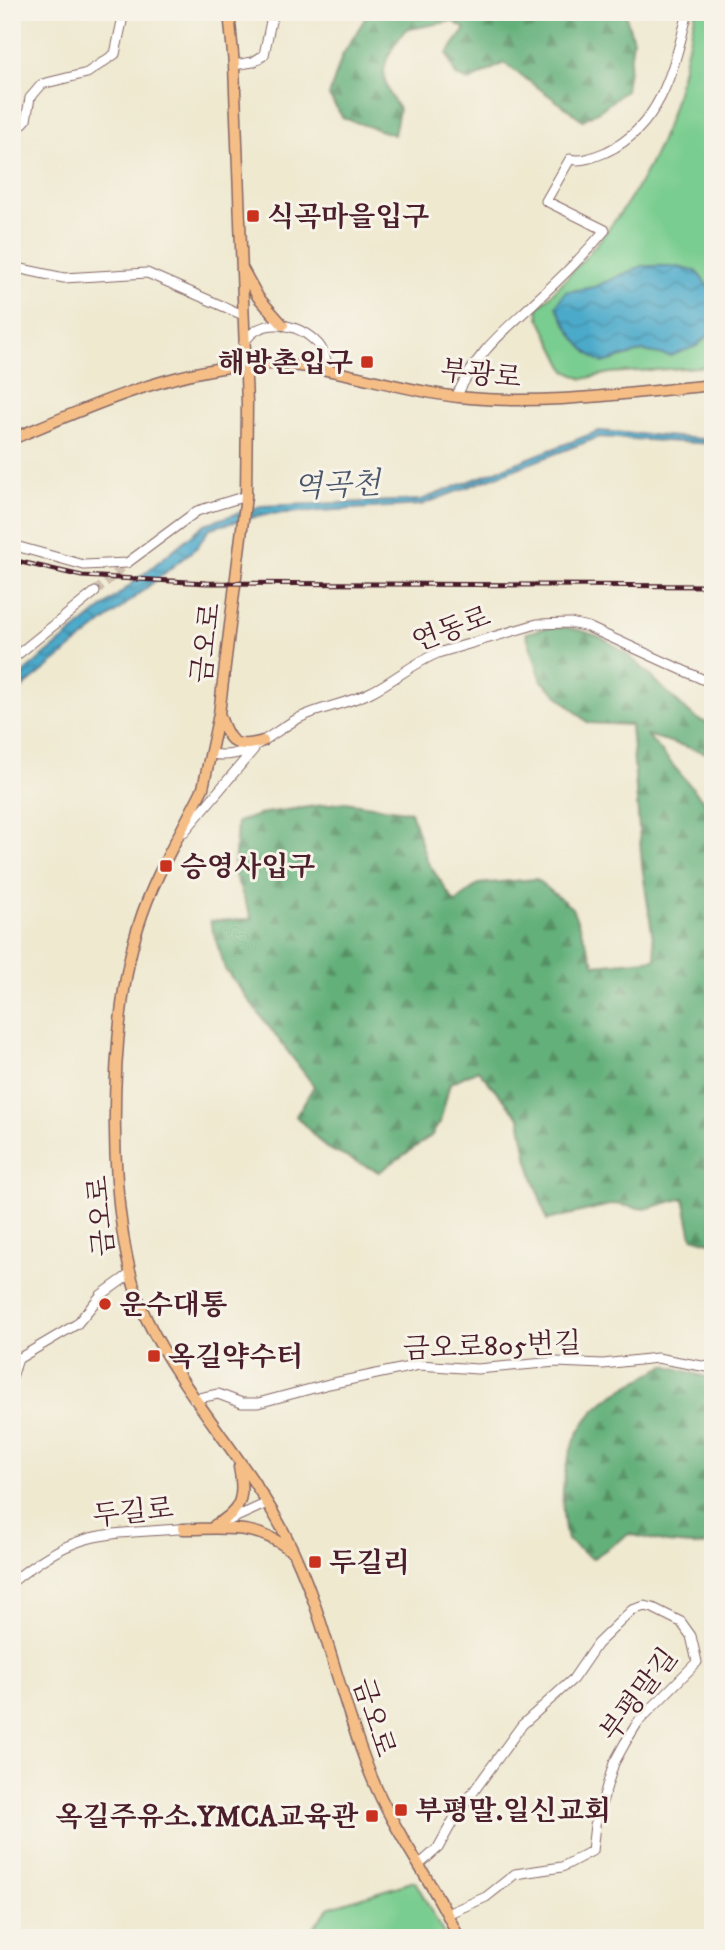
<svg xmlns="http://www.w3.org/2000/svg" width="725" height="1950" font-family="'IM FELL DW Pica','Noto Serif KR',serif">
<defs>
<pattern id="forest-firs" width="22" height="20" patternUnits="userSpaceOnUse" patternTransform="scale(1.75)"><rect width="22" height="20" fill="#63b07a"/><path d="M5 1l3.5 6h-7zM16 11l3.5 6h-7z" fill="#548f64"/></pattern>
<pattern id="water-waves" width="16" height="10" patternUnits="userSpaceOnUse" patternTransform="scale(1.75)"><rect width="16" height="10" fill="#4baaca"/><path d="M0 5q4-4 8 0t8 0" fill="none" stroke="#408aa4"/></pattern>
</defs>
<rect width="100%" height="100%" fill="#f7f3e8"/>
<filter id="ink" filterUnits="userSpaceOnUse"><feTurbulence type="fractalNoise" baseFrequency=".0143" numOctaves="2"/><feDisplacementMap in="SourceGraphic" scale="14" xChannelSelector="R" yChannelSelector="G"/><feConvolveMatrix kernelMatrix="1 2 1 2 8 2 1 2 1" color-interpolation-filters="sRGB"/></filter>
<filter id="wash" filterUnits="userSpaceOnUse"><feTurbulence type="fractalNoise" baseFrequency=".00686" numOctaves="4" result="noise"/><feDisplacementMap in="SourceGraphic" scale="28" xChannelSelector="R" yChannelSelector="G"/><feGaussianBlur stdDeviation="1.57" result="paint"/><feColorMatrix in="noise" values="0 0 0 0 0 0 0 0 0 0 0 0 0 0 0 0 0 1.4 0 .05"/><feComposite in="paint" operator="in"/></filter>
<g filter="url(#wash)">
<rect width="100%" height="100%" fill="#efe9d0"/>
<!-- green -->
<path fill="#7acd90" stroke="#62765e" stroke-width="2" d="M696,12h17v354l-103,7 -27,6 -17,-8 -27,-54 -1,-9c56,-57 107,-115 132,-192 11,-33 17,-70 26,-104z
M415,1881l31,57h-142l26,-31z"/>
<!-- forest -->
<path fill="url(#forest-firs)" stroke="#566852" stroke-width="2" d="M369,12h256l8,28 -7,50 -24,19 -19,11 -79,-57 -35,18 -13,-5 -9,-22 18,-25 -13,-8 -47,9c-23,32 -30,45 -6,79l-5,26 -51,-17 -14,-22 13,-40z
M550,627c54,-1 83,31 119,67 15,14 24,26 44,31v30l-66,-20 66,77v431l-21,-6 -8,-39 -39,11 -31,-5 -67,16 -19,-59 -8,-43 -42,-48 -28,13 -10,39 -9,14 -52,36 -53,-24 -30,-32 18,-30 -89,-117 -15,-48 42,-2 -18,-46 3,-51 28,-9 80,-11 66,10 16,49 28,42 23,-19 58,-5 36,29 23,57 61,-6 -14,-94 -11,-140 -43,-2 -46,-42 -16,-48z
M665,1365l48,14v161l-9,6 -37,-3 -38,-9 -37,25 -25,-19c-11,-50 -2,-111 42,-142 17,-12 38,-21 56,-33z"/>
<!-- water -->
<path fill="url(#water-waves)" stroke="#4a647a" stroke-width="2" d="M642,266h30l24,5 16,20 1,40 -16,15 -27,10 -27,-5 -40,12c-25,-14 -34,-33 -47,-57l9,-14 29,-5z
M599,431l114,9v4l-114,-7 -178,68 -154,9 -57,14 -13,19 -185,149v-14l193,-158 56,-18 160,-6z"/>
</g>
<g filter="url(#ink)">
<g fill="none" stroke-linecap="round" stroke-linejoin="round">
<!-- minor-tunnel -->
<path stroke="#cec1af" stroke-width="9" stroke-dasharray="9 4.5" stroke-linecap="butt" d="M95,592l32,-29"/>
<!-- minor casing -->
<g stroke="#846665" stroke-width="11">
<path id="minor" d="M234,65l19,-3 11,-7 7,-34 5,-9
M12,135l14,-15 4,-22 12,-14 45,-11 28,-19 9,-42
M12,267l52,11 83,-5 96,42
M244,343c16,-27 53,-21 73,0 7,7 9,17 11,26
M456,397c24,-50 47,-64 84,-100 23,-21 45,-43 65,-67l-59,-29 24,-42c12,3 24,-2 36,-7 56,-26 68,-86 82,-140
M12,545l72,20 43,-2 70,-52 49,-15
M12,659l83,-67
M212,754c35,7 58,-21 87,-36 22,-11 48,-14 70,-25 25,-12 44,-30 69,-40l99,-29 33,-1 18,4 125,57
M184,832l70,-83
M12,1377l6,-18 59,-35 24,-29 28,-20
M194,1399l24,-5 24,9h16l71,-19 90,-19 58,4 79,-7 47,2 54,-6 56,10
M221,1524l46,-21
M12,1582c70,-57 95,-46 178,-54
M420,1864l18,-16 17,-31 67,-92 51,-46 24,-35 35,-34 13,-4 8,2 28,14 10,14 6,26 -59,60 -13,21 -11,20 -19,62 -3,26 -30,16 -47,7 -29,23 -39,17"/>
</g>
<!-- major casing -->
<g stroke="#846665" stroke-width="13">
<path id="major" d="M229,12l5,53 13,338 -1,93 -27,218 -16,74c-22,45 -49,88 -64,136 -31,93 -36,308 8,396 38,77 100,140 139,216 39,76 53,163 86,242 23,56 62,105 87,160
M242,268l16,29 25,28
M12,439c74,-31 152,-66 232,-74 75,-7 142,24 215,32 85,9 169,-4 254,-12
M220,716c9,27 15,33 43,25
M215,1525c27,-14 30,-29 24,-58
M183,1529c41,0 74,-6 107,21"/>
</g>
<!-- minor -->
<use href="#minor" stroke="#fff" stroke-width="9"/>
<!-- major -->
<use href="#major" stroke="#f6be87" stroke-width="10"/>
<!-- rail casing -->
<g stroke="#4a1f2b" stroke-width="5">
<path id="rail" d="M12,560l70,16 125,7 506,3"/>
</g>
<!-- rail -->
<use href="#rail" stroke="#f7f3e8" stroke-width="2.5" stroke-dasharray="8" stroke-linecap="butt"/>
</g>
</g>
<!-- markers -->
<g fill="#c8321e" stroke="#f7f3e8" stroke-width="2.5">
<rect x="246" y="209" width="14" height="14" rx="3.5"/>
<rect x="360" y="355" width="14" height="14" rx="3.5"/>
<rect x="159" y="859" width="14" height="14" rx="3.5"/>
<circle cx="105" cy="1304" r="7"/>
<rect x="147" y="1349" width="14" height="14" rx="3.5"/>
<rect x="308" y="1555" width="14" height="14" rx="3.5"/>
<rect x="394" y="1803" width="14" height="14" rx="3.5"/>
<rect x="365" y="1809" width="14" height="14" rx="3.5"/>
</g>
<g text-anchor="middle" stroke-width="6" stroke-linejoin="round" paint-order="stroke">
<!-- poi labels -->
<g font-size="28" font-weight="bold" fill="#4a1f2b" stroke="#f7f3e8" text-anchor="start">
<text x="267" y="226">식곡마을입구</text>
<text x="353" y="372" text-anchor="end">해방촌입구</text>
<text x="180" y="876">승영사입구</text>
<text x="119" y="1314">운수대통</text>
<text x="168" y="1366">옥길약수터</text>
<text x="329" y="1572">두길리</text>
<text x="415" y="1820">부평말.일신교회</text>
<text x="358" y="1826" text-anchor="end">옥길주유소.YMCA교육관</text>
</g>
<!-- street labels -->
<g font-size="28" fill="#4a1f2b" stroke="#f7f3e8">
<text transform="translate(481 373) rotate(6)" y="10">부광로</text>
<text transform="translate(451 628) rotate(-20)" y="10">연동로</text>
<text transform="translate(205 643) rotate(-83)" y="10">금오로</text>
<text transform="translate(100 1216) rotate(-95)" y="10">금오로</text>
<text transform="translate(492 1345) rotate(-2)" y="10">금오로805번길</text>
<text transform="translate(133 1511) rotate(-6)" y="10">두길로</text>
<text transform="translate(638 1694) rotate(-53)" y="10">부평말길</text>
<text transform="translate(375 1717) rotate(72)" y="10">금오로</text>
</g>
<!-- water labels -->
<g font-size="30" font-style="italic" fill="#4a576b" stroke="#f7f3e8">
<text transform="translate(337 485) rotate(-3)" y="10">역곡천</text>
</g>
</g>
<!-- margin -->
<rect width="725" height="1950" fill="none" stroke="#f7f3e8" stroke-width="42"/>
</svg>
